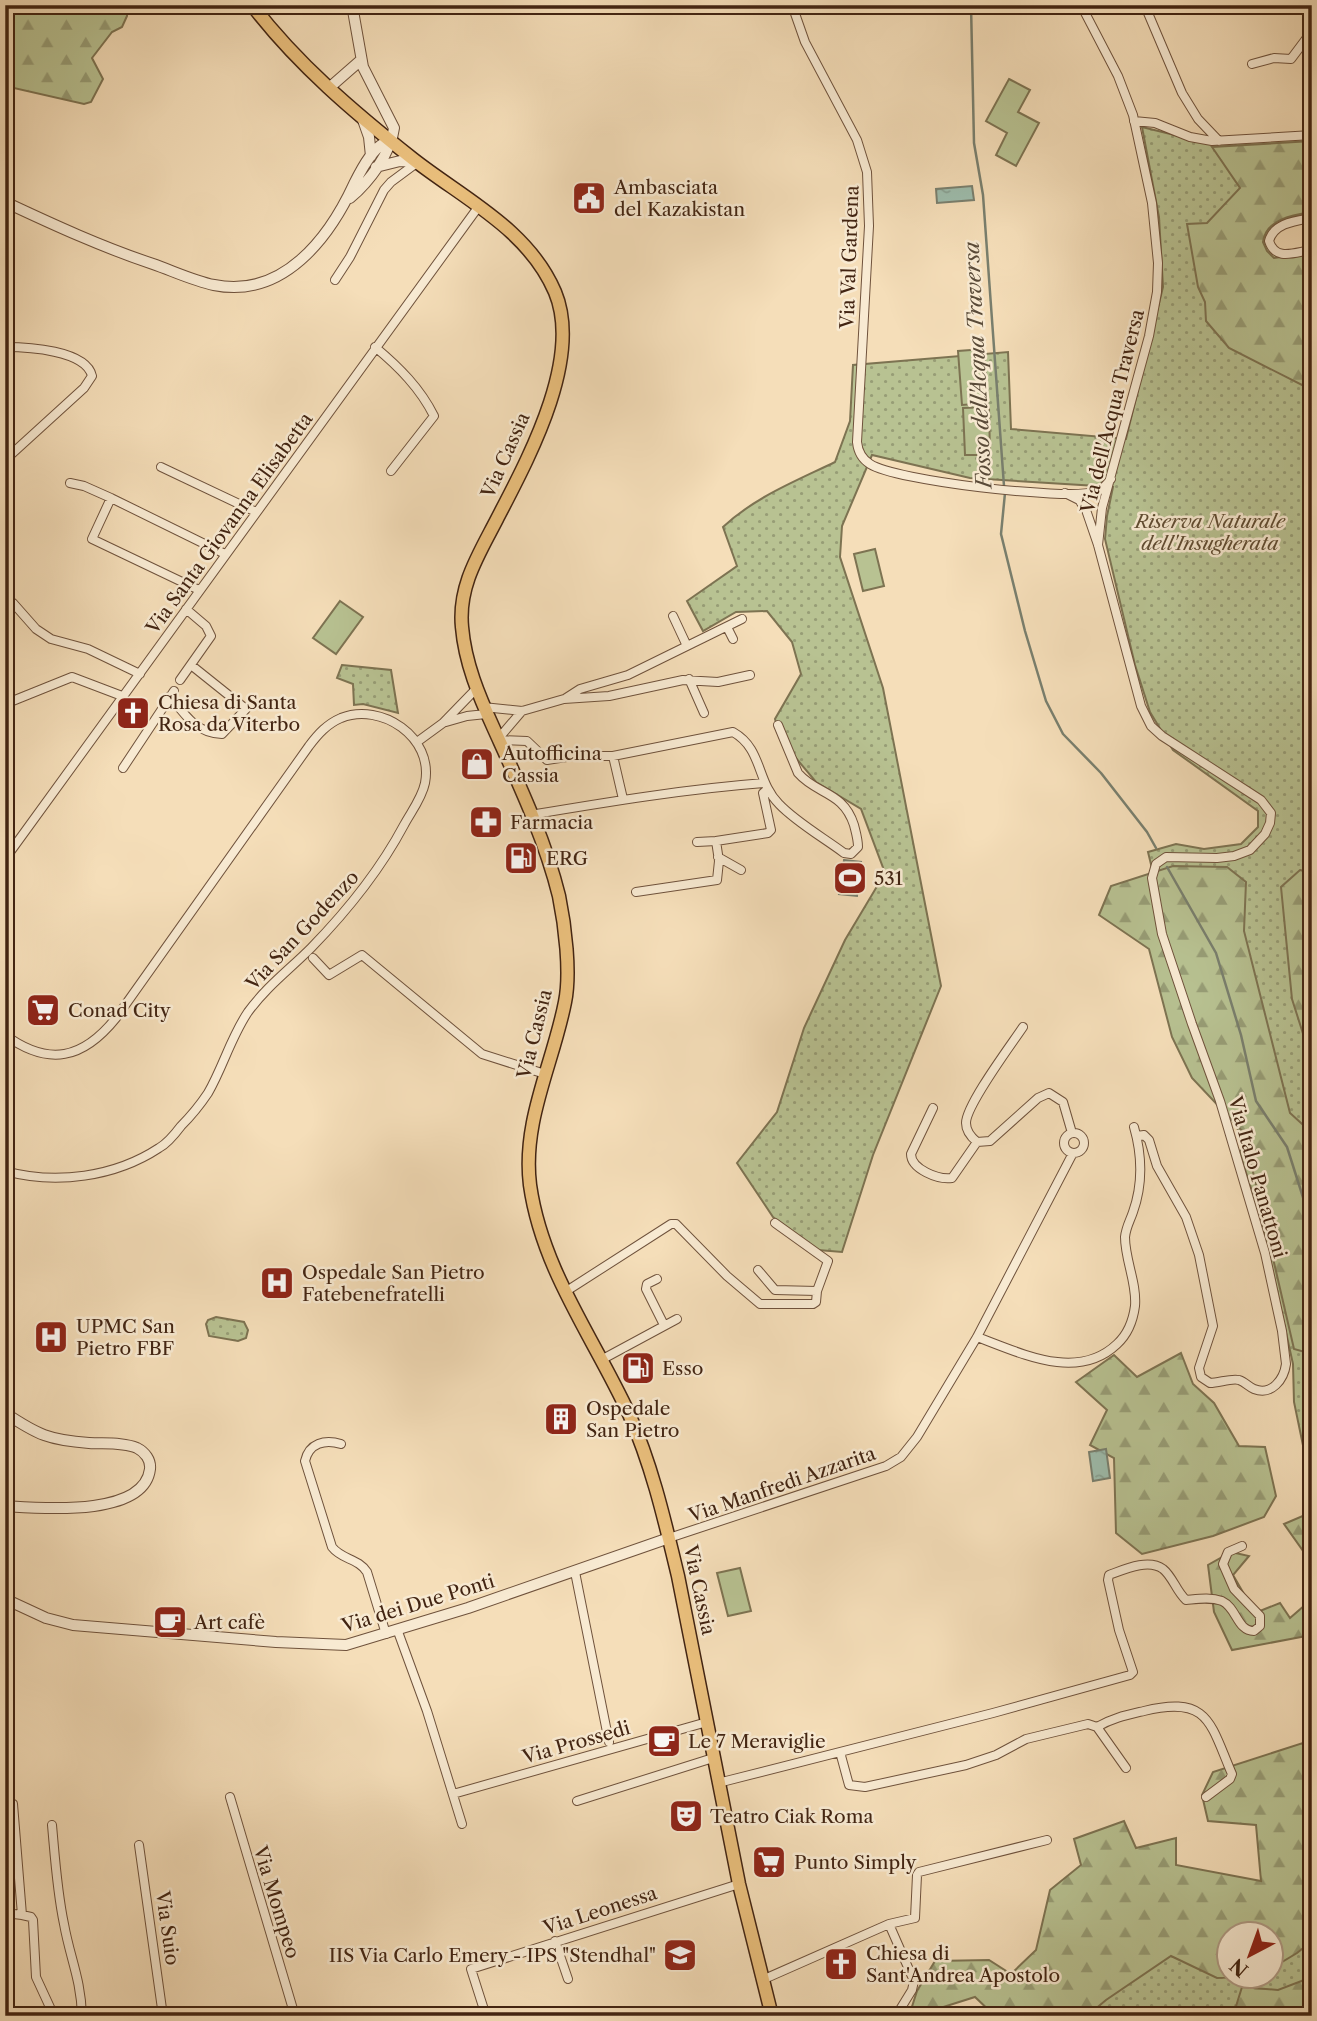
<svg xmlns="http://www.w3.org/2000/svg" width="1317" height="2021" font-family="'Libre Caslon Text',serif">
<defs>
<pattern id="grass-dots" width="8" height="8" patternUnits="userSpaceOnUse" patternTransform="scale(1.75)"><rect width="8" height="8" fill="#b8c292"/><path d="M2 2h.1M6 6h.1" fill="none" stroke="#979d76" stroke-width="1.8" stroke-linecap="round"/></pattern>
<pattern id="forest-firs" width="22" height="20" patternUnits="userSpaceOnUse" patternTransform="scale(1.75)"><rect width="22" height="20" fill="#b8c292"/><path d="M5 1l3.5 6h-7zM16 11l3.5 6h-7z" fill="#979d76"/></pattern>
<pattern id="water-ripples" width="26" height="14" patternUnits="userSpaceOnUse" patternTransform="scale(1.75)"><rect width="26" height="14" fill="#9dbcac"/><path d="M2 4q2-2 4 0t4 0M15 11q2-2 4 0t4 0" fill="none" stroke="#88a193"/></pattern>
</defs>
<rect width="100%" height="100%" fill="#f5deb9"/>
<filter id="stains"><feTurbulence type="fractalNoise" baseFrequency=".00286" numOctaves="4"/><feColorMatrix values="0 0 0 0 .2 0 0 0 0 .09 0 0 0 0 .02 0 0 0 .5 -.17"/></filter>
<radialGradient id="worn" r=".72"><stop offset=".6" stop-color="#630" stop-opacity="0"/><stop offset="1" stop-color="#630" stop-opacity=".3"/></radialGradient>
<!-- grass -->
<path fill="url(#grass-dots)" stroke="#7d7352" stroke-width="2" fill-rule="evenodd" d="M1142,127l69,17 101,-6v73l-35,10 -10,18 12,16 33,-5v1239l-18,-87 -1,-38 -32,-145 -21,-65 2,-13 -72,-198 -22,-91 28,-8 28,5 37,-5 17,-17v-16l-85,-61 -23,-38 -15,-47 -30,-126 2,-23 6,-29 -143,-9 -98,-23 -30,71 -2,31 43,131 58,298 -68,169 -31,97 -24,-2 -45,-33 -36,-54 40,-51 27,-84 41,-88 40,-67 -24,-64 -45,-27 -36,-43 -5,-20 26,-45 -9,-32 -25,-31 -31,1 -33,19 -16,-30 50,-35 -14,-39c32,-30 73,-46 112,-65l15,-41 3,-56 155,-13 3,77 115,10 37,-152 -4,-70z
M342,665l49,5 7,43 -35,-9 -9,1 -1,-21 -16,-6z
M216,1317l28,5 4,8 -2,8 -8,3 -29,-5 -3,-12 2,-4z
M1312,1750v266h-297l269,-105zM1230,1934h42v42h-42z"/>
<!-- forest -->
<path fill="url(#forest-firs)" stroke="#7d7352" stroke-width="2" d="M5,5h122v11l-5,11 -10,5 -20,26 11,21 -12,23 -7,2 -79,-18z
M1312,141v71c-19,3 -46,7 -49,30l4,9 7,7 38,-5v137l-83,-42 -23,-27 -1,-19 -7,-15 -11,-63 20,-1 33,-35 -28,-41z
M1173,866l54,1 19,15 -2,49 46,182 22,20v221l-18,-5 -50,-216 -52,-55 -20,-41 -23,-88 -50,-34 12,-29z
M1300,870l12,3v189l-20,-63 -11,-112z
M1181,1353l12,31 21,19 25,43 26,1 11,49 -12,21 -51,19 -71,18 -26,-21 -2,-75 -24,-13 17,-35 -31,-28 38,-27 23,22z
M1312,1512v70l-4,-24 -24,-34z
M1231,1552l18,4 -16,19 22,38 25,-10 10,15 22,-19v36l-80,15 -18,-38 -6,-47z
M1312,1740v201l-15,12 -25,15v-34h-42v42h29l-42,2 -46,-22 -65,44 -19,16h-92l-20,-19 -38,12 6,7h-34l8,-25 18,-30 54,-1 22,14 25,-24 14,-60 31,-25 -7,-26 50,-18 12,27 40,-10v27l85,16 -5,-56 -48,-4 -6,-26 11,-23z
M1312,1977v39h-79l9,-29 36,3z"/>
<!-- pitch -->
<path fill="#b8c292" stroke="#7d7352" stroke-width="2" d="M1009,79l21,11 -12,22 21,11 -23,43 -20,-11 11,-22 -21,-12z
M984,349l4,54 -26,2 -4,-54z
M989,407l1,48h-25l-2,-47z
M875,549l9,37 -21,5 -9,-37z
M340,601l23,16 -27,37 -23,-16z
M740,1568l11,43 -23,5 -11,-43z"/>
<!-- water -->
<path fill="url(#water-ripples)" stroke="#797f6e" stroke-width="2" d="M972,186l2,14 -37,3 -1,-14z
M844,860l17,2 -4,34 -18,-2z
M1106,1449l4,29 -17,3 -4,-29z"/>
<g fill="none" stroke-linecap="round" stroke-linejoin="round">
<!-- stream -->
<path stroke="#797f6e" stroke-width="2.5" d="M971,5l3,138 9,52 21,291
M1005,493l-4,41 24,97 21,70 17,33 38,39 46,59 9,16
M1167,867l49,86 25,82 15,66 31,46 21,66 -2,89 6,11"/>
<!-- minor casing -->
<g stroke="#6f523c" stroke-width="10">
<path id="minor" d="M792,5l13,37 52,98 10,32 2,54 -12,216c1,10 5,17 13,22 26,17 193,36 225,28 7,-2 11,-7 16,-13
M1081,5l37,71 15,39 19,88 6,60 -1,29 -8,44 -47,172 -4,37
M1148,13l34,80 16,26 21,22
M1252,64l22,-6 17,1 21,-28
M1134,121l21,2 35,14 22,4 100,-6
M1312,218c-17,3 -38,5 -43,23 7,21 26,11 43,9
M335,280l15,-23 34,-67 7,-8 27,-20
M5,347c22,0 81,3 87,29l-8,12 -79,72
M375,347c24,20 45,41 59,69l-43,55
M161,467l95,45
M70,483l14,3 27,12
M1065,493l14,7 7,10 12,35 43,161 10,20 11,10 99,64 10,13 -1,10 -5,11 -15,16 -16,6 -17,2 -51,-1 -10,7 -4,14 10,56 30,90 28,77 45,152 17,78 4,33c-2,15 -14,32 -32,25 -5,-2 -9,-7 -15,-9 -8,-2 -20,3 -29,3l-9,-6 -2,-9 14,-42 -14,-71 -13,-38 -29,-51 -8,-26 -5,-5 -7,1
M199,590l-107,-51 19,-41 114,56
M5,599l8,4 23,26 15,10 37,10 52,25
M673,616l14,30
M727,627l6,12
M689,679l15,34
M180,680l31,-44 -5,-10 -20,-17
M170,696c15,19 26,37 52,38l24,-25 -55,-44
M566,698l14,-9 48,-14 114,-56
M5,704l67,-27 50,19
M483,707l39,4 42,-12 45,-3 74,-16 35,2 32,-7
M446,722l21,-6 19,-2
M498,739l24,-28
M498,740l29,1 20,19 26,-4h40l120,-24c30,17 23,49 46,72 17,18 45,34 65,49l7,1 7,-7c0,-8 -2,-14 -4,-22 -11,-34 -37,-30 -56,-52l-20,-48
M417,742l26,-19 33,-34
M613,756l10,43
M123,768l51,-77
M530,815c78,-13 156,-26 235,-32
M697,842l19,-1
M718,857l23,13
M5,859l474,-653
M636,892l81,-12 2,-19 -3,-20 52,-8 3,-3 -8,-37 5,-4
M313,958l16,17 33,-20 120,99 63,20
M1023,1027c-12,18 -57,78 -57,96 0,8 5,14 11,19l13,-1 48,-43 11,-5 14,9 9,31
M5,1035c44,32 78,24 111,-17l193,-272c9,-12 18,-22 32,-28 40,-16 93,19 84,65 -3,15 -14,29 -21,42 -25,47 -56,85 -93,123 -21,21 -45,39 -63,64 -17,25 -25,55 -40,81 -8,12 -17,23 -27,33 -6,8 -13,17 -22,22 -44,29 -103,37 -154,23
M933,1108l-22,46c0,15 27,26 41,24l25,-36
M1064 1143a10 10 0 1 1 20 0a10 10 0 1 1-20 0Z
M775,1223l53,38 -11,30
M657,1279l-10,5 -1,5 18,36
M565,1292l106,-68h5l51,52 33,28h53l3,-2 1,-11 -42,-1 -17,-20
M977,1337c44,16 100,45 140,7 11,-10 16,-23 18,-38 2,-23 -10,-46 -10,-69 1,-10 5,-16 8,-25 10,-28 9,-57 1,-85
M601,1360l76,-41
M341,1444c-16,-5 -32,-1 -36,17l27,86c10,13 26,11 35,25l19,62
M669,1538l217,-72 15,-9 16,-20 60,-100 96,-184
M575,1572l34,170
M397,1629l30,82 35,113
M1097,1727c15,-9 30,-12 47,-16 65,-16 66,12 88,63l-2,5 -24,18
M840,1752l9,33 16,2 101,-22 30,-10 30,-16 62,-15 9,3 29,41
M718,1783l275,-70 137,-38 3,-3 -14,-42 -11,-50 1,-5c14,-5 39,-17 54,-6 10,8 13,22 23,31 12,-1 24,-3 36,1 15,7 15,30 32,30l6,-5v-10l-26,-27 -11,-25 5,-12 14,-6
M453,1794l254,-72
M230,1797l65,219
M577,1801l136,-43
M5,1804h8l9,111 9,2 2,3 3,57 18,39
M52,1825c3,33 5,66 12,99 6,34 17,55 18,92
M139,1845l24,171
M5,1913l17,2
M889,1924l26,-6 2,-43 2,-3 128,-32
M555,1941l13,38
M762,1980l127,-56 25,57 -2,9 -16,26
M486,2016l-15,-47 268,-85"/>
</g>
<!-- tertiary casing -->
<g stroke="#6f523c" stroke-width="12">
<path id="tertiary" d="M329,88l32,-28
M363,120l6,17 2,19
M376,167l24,-6 16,1
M350,198c19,-16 41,-45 44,-70l-31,-61 -11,-62
M5,202c49,23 97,45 148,62 20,7 41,17 61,21 69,14 115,-47 140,-101 7,-14 21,-42 37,-43
M5,1413c33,22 44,27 84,30 15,1 34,-1 48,5 8,4 14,12 13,21 -6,49 -111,39 -145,37
M5,1599l41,19 27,7 203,17 70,3 122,-37 201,-70"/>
</g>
<!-- primary casing -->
<g stroke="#422412" stroke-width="15">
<path id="primary" d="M252,5c46,60 103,108 161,154 51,40 115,70 142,133 28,67 -27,167 -58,227 -18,35 -39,67 -35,108 3,36 17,69 32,102 24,53 51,110 65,167 6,29 12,77 6,106 -12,62 -43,119 -35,183 12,85 64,153 99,229 23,51 36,108 49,162l61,308 33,132"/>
</g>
<!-- minor -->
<use href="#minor" stroke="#f8ead2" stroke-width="8"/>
<!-- tertiary -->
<use href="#tertiary" stroke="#f8ead2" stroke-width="10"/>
<!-- primary -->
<use href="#primary" stroke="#eabf7c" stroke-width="12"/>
</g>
<!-- icons -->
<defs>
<g id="civic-square" transform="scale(1.75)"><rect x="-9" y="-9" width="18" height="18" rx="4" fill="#8f2418" stroke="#f8ead2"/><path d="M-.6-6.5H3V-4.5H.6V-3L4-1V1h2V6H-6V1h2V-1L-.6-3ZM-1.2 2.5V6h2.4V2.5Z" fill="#fff"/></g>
<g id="church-square" transform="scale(1.75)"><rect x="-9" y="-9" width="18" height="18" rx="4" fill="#8f2418" stroke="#f8ead2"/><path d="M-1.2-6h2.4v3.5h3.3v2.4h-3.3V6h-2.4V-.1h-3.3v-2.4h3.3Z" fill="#fff"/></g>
<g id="shop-square" transform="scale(1.75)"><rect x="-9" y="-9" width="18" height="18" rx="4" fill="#8f2418" stroke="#f8ead2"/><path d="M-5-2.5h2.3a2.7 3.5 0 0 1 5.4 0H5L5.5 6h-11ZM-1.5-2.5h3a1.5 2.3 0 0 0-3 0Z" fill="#fff"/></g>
<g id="pharmacy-square" transform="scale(1.75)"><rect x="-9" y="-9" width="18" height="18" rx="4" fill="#8f2418" stroke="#f8ead2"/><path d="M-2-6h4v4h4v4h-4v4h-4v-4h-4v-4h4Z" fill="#fff"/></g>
<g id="fuel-square" transform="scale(1.75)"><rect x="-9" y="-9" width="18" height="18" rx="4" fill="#8f2418" stroke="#f8ead2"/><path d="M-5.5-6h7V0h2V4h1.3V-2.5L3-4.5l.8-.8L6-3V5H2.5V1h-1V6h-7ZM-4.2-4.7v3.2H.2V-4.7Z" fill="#fff"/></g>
<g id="stadium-square" transform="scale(1.75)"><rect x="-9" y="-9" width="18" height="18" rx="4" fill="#8f2418" stroke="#f8ead2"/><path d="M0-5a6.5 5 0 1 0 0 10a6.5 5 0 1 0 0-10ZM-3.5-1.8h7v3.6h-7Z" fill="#fff"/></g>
<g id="supermarket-square" transform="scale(1.75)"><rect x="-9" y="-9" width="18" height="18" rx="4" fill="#8f2418" stroke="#f8ead2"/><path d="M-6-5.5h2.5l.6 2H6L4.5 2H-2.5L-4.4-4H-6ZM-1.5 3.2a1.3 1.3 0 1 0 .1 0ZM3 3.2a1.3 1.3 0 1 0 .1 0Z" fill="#fff"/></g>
<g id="hospital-square" transform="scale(1.75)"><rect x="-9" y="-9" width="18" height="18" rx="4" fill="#8f2418" stroke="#f8ead2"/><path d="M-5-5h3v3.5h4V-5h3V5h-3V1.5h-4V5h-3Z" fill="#fff"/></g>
<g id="building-square" transform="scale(1.75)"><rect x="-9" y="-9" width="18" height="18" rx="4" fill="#8f2418" stroke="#f8ead2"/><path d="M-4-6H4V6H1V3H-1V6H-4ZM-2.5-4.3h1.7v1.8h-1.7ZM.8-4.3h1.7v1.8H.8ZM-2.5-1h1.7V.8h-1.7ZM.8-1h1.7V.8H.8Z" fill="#fff"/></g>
<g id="cafe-square" transform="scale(1.75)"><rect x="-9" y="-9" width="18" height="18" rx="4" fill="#8f2418" stroke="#f8ead2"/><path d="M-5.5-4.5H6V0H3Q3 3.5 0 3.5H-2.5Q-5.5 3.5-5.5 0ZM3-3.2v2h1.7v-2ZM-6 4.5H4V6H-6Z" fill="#fff"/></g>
<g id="theatre-square" transform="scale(1.75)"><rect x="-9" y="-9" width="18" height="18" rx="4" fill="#8f2418" stroke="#f8ead2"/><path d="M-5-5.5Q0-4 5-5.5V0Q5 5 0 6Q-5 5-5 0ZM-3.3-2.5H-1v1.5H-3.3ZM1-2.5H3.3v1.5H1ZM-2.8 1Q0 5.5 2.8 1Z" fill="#fff"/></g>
<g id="school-square" transform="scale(1.75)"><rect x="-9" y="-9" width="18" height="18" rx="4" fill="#8f2418" stroke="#f8ead2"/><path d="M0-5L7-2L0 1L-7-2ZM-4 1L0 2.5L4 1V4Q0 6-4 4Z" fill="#fff"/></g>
</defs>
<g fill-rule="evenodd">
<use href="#civic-square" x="589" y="198"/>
<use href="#church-square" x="133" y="713"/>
<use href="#shop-square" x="477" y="764"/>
<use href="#pharmacy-square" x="486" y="822"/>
<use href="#fuel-square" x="521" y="858"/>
<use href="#stadium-square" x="850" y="878"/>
<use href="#supermarket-square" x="43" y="1010"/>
<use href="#hospital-square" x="277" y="1283"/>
<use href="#hospital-square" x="51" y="1337"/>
<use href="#fuel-square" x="638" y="1368"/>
<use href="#building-square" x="561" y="1419"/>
<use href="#cafe-square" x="170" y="1622"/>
<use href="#cafe-square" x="664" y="1741"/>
<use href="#theatre-square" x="686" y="1816"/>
<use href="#supermarket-square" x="769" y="1862"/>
<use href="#school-square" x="680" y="1955"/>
<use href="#church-square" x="841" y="1964"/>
</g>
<g text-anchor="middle" stroke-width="5" stroke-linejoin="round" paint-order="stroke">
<!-- poi labels -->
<g font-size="19" fill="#422412" stroke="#f8ead2" text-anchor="start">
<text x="614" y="194">Ambasciata<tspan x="614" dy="22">del Kazakistan</tspan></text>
<text x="158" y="709">Chiesa di Santa<tspan x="158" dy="22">Rosa da Viterbo</tspan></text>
<text x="502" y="760">Autofficina<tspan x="502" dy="22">Cassia</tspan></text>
<text x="510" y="829">Farmacia</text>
<text x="546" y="865">ERG</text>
<text x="874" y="885">531</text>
<text x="68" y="1017">Conad City</text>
<text x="302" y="1279">Ospedale San Pietro<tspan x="302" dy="22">Fatebenefratelli</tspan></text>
<text x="76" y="1333">UPMC San<tspan x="76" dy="22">Pietro FBF</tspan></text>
<text x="662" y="1375">Esso</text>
<text x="586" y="1415">Ospedale<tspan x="586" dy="22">San Pietro</tspan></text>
<text x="194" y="1629">Art cafè</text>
<text x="688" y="1748">Le 7 Meraviglie</text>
<text x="710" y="1823">Teatro Ciak Roma</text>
<text x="794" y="1869">Punto Simply</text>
<text x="866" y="1960">Chiesa di<tspan x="866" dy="22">Sant'Andrea Apostolo</tspan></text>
<text x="656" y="1962" text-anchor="end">IIS Via Carlo Emery - IPS "Stendhal"</text>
</g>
<!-- street labels -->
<g font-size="19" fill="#422412" stroke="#f8ead2">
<text transform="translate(849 257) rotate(-88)" y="7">Via Val Gardena</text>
<text transform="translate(1112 411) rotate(-76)" y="7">Via dell'Acqua Traversa</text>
<text transform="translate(505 455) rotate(-66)" y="7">Via Cassia</text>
<text transform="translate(229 523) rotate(-54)" y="7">Via Santa Giovanna Elisabetta</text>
<text transform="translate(302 930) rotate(-47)" y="7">Via San Godenzo</text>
<text transform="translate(534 1034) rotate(-76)" y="7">Via Cassia</text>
<text transform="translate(1258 1177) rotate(74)" y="7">Via Italo Panattoni</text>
<text transform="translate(782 1484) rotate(-19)" y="7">Via Manfredi Azzarita</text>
<text transform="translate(700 1590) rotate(78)" y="7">Via Cassia</text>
<text transform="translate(418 1603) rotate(-17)" y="7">Via dei Due Ponti</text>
<text transform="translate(576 1742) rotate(-16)" y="7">Via Prossedi</text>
<text transform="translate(277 1902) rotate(73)" y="7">Via Mompeo</text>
<text transform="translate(600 1910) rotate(-18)" y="7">Via Leonessa</text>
<text transform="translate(168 1928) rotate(82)" y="7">Via Suio</text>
</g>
<!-- park labels -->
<g font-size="19" font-style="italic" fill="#604c32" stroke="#f8ead2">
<text x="1210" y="528">Riserva Naturale<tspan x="1210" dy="22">dell'Insugherata</tspan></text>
</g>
<!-- water labels -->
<g font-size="21" font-style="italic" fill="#594a38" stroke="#f8ead2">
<text transform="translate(978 365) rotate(-93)" y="7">Fosso dell'Acqua Traversa</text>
</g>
</g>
<!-- margin -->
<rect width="1317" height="2021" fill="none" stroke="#f5deb9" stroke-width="28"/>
<rect x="7" y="7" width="1303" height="2007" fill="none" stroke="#422412" stroke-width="3.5"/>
<rect x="14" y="14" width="1289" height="1993" fill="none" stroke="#422412" stroke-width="2"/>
<!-- north arrow -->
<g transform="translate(1250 1955) rotate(221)"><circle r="33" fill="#f8ead2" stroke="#af9b85" stroke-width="2"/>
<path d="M0-5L12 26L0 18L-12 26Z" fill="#8f2418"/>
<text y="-10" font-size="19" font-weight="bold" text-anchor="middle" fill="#422412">N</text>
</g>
<rect width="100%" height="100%" filter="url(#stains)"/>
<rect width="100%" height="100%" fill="url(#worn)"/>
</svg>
